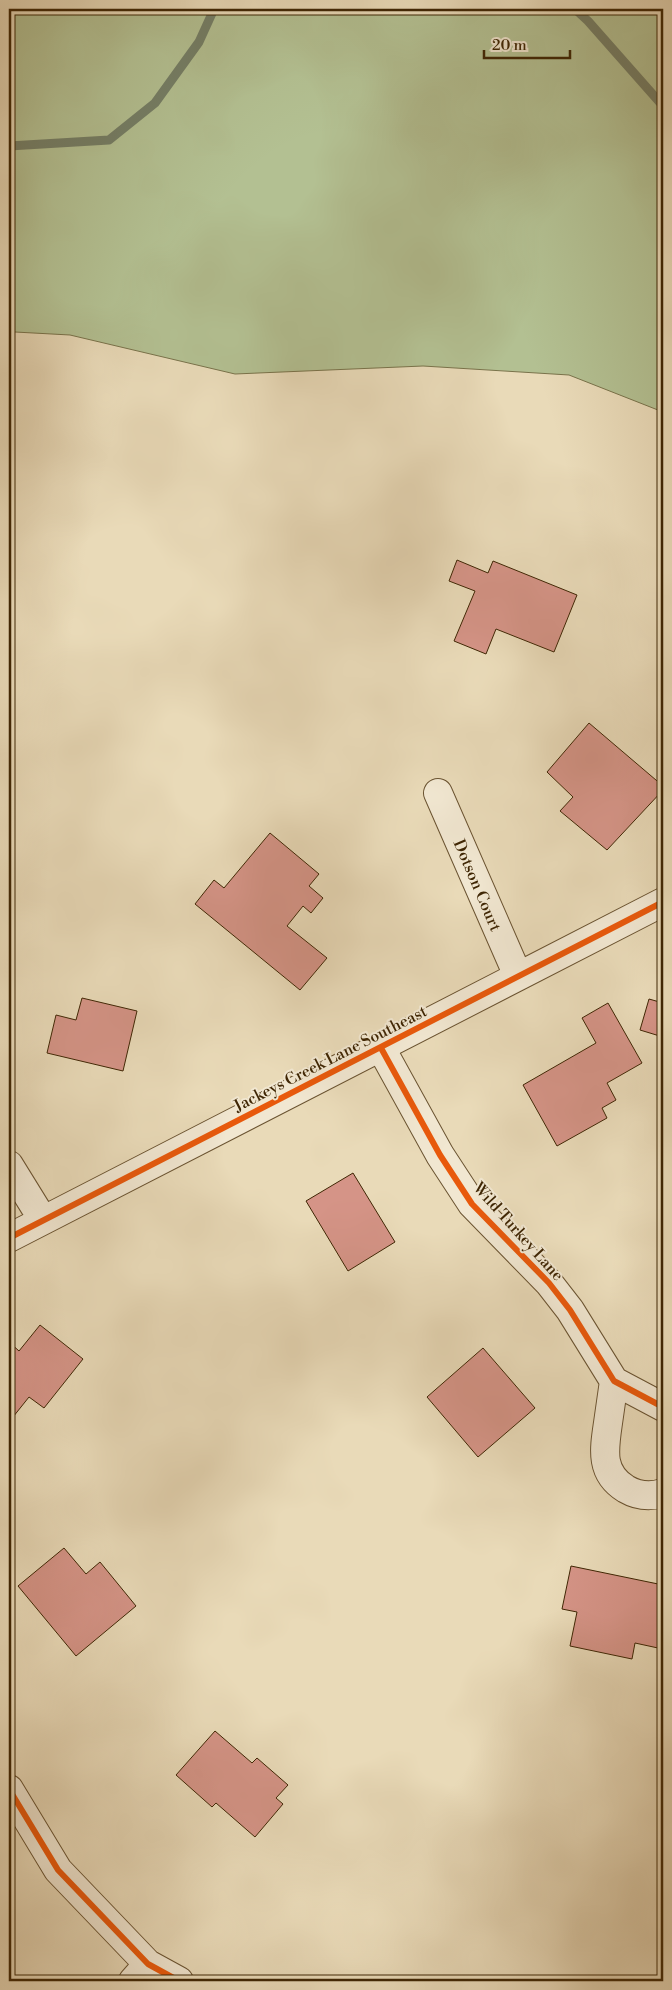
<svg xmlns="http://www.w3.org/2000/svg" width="672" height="1990" font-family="'Libre Bodoni',serif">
<rect width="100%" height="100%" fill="#e9dab8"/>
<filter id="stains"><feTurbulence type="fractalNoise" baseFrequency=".004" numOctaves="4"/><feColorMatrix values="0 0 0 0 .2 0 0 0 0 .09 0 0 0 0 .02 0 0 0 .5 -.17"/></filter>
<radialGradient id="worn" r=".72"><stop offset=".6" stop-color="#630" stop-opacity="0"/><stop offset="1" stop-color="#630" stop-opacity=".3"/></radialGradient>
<!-- green -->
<path fill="#b3c092" stroke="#79734b" d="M9,9h654v403l-94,-37 -146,-9 -188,8 -165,-39 -55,-3 -6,3z"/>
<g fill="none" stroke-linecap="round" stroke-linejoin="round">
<!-- stream -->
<path stroke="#757f67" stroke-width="9" d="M575,9l13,12 75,85
M9,146l100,-6 46,-37 44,-61 15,-33"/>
</g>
<!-- building -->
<path fill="#d59487" stroke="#3f2604" d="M457,560l31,13 5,-12 84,34 -23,57 -58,-23 -10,25 -32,-13 21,-50 -26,-10z
M589,723l74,63v4l-56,60 -47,-39 13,-14 -26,-25z
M270,833l49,41 -10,12 14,12 -12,15 -8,-7 -16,20 40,32 -27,32 -105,-86 19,-24 10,8z
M82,998l55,13 -14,60 -76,-18 9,-38 20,5z
M649,999l14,4v34l-23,-7z
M608,1003l34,60 -35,20 9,17 -14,8 5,10 -50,28 -34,-61 73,-42 -14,-25z
M353,1173l42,69 -47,29 -42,-70z
M40,1325l43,34 -39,49 -15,-11 -20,25v-80l10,9z
M483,1348l52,60 -57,49 -51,-60z
M64,1548l22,26 14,-12 36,44 -60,50 -58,-70z
M571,1566l92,19v36l-5,27 -23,-5 -3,16 -62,-13 7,-34 -15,-3z
M215,1731l37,32 5,-5 31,27 -12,13 7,6 -28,33 -39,-34 -4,4 -36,-32z"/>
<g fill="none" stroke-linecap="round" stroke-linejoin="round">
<!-- minor casing -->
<g stroke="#6a5331" stroke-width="30">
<path id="minor" d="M438,793l80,183
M381,1048l59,107 32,49 77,79 21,27 44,71 49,26
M9,1165l34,55
M9,1238l654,-336
M614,1381c-2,14 -4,28 -6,42 -4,27 -8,50 18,66 12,7 24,8 37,4
M9,1789l49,81 90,94 31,17
M133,1981l15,-17"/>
</g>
<!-- minor -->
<use href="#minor" stroke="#f1e7d1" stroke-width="28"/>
<!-- cycleway casing -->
<g stroke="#f1e7d1" stroke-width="9">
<path id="cycleway" d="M381,1048l59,107 32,49 77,79 21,27 44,71 49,26
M9,1238l654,-336
M9,1789l49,81 90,94 31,17"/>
</g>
<!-- cycleway -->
<use href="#cycleway" stroke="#e8590c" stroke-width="6"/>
</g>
<g text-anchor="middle" stroke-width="4" stroke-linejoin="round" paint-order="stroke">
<!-- street labels -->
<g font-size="16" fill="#3f2604" stroke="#f1e7d1">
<text transform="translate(478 885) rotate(67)" y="6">Dotson Court</text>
<text transform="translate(330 1058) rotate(-27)" y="6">Jackeys Creek Lane Southeast</text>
<text transform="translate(519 1231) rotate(48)" y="6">Wild Turkey Lane</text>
</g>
</g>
<!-- margin -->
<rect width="672" height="1990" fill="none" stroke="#e9dab8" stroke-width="30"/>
<rect x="10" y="10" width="652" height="1970" fill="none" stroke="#3f2604" stroke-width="2.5"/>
<rect x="15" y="15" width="642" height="1960" fill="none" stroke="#3f2604"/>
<!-- scale -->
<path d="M484 50v8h86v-8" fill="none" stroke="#3f2604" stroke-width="2.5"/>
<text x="492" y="50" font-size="15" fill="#3f2604" stroke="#f1e7d1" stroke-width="4" paint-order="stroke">20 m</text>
<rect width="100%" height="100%" filter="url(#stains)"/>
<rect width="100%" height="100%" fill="url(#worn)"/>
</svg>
